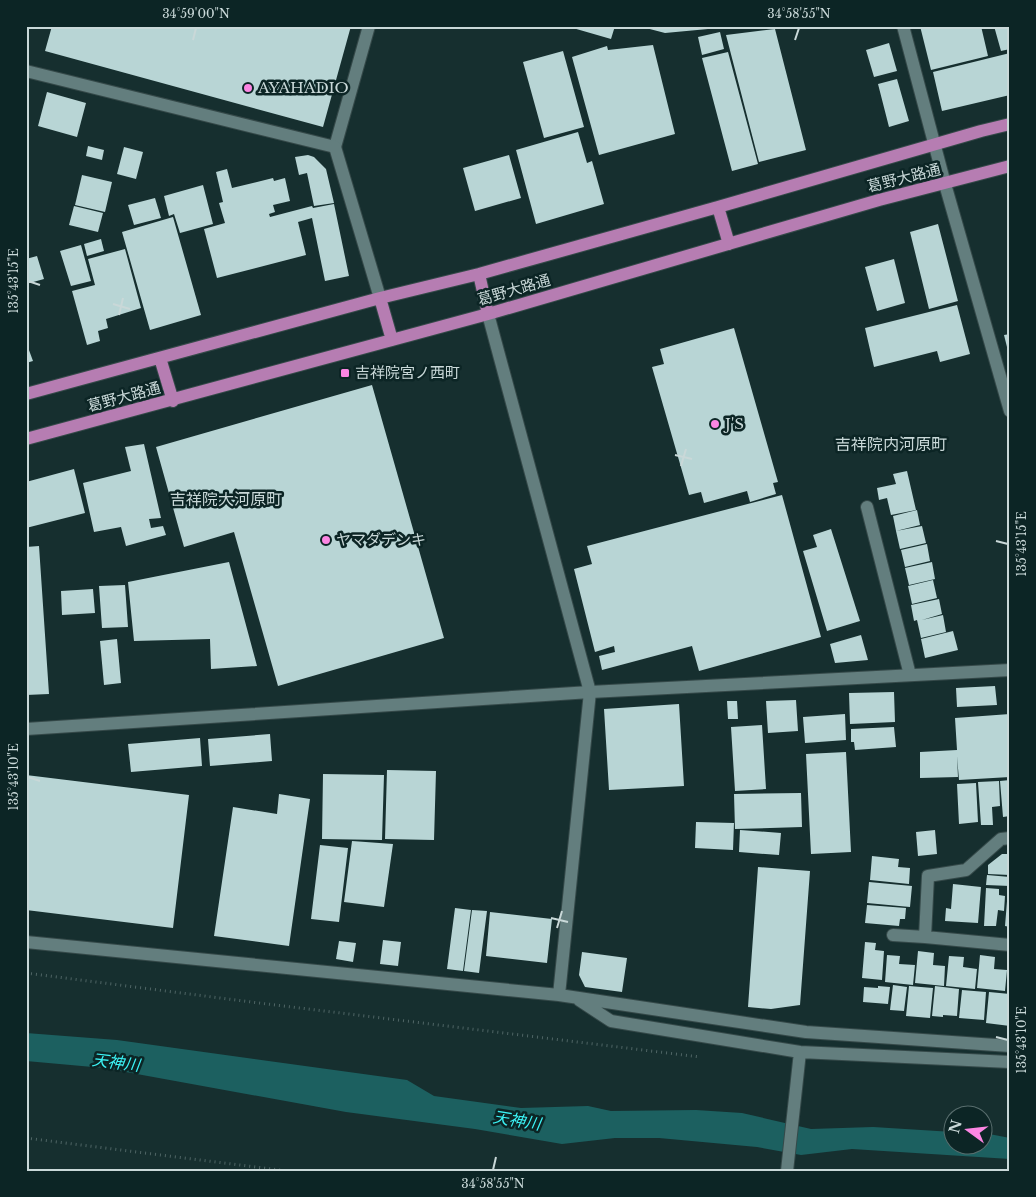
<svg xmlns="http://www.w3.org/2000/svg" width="1036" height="1197" font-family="'Libre Baskerville','Noto Sans JP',serif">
<rect width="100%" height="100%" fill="#162f2f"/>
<!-- water -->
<path fill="#1c6060" d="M26,1033l91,7 290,40 27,16 87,12 67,-2 23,5 85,-1 46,3 69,16 62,-2 80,5 1,12h30v-11l26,5v21l-158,-10 -51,6 -44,-8 -98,-9h-44l-53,6 -87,-15 -129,-17 -242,-44 -78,-7z"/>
<!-- building -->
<path fill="#b8d5d5" d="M52,26h299l-28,101 -278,-76z
M566,26h49l-4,13z
M709,26l-1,3 -43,4 -23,-6z
M920,26h61l7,30 -57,14z
M994,26h16v23l-9,2z
M775,29l31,121 -47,12 -33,-127z
M720,32l4,17 -22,6 -4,-18z
M889,43l8,28 -23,6 -8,-27z
M653,45l22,89 -76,21 -27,-98 35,-11 1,4z
M563,51l21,76 -40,11 -21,-76z
M728,52l30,112 -26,7 -30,-113z
M1010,53v42l-68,16 -9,-39z
M897,79l12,42 -20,6 -11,-43z
M47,92l39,11 -9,34 -39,-11z
M578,132l9,31 5,-2 12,43 -68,20 -20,-74z
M88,146l16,4 -2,10 -16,-4z
M124,147l19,5 -7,27 -19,-5z
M308,155l6,2 12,12 8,34 -20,3 -7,-33 -8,2 -4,-18z
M509,155l12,43 -46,13 -12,-43z
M227,169l5,19 41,-10 1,3 11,-3 5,23 -17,4 2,7 -6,2 1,3 42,-11 1,2 21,-4 15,72 -24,5 -13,-63 -14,4 8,33 -89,23 -13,-49 21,-6 -6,-20 4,-1 -7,-30z
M82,175l30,7 -7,30 -30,-7z
M203,185l10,39 -33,9 -6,-19 -5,2 -5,-20z
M155,198l6,20 -27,7 -6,-20z
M74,206l29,7 -5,19 -29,-7z
M173,217l28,98 -51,15 -28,-98z
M938,224l20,77 -29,8 -19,-77z
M101,239l3,12 -17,5 -3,-12z
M81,245l10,36 -20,5 -11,-35z
M125,249l16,59 -35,11 2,9 -10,3 2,10 -13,4 -15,-54 23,-6 -7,-26z
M37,256l7,23 -18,5v-25z
M894,259l11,44 -28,8 -12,-44z
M957,305l13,49 -30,8 -3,-11 -63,16 -9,-39z
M734,328l44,154 -5,1 3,11 -26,8 -3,-11 -43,12 -3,-11 -12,3 -37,-128 12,-3 -4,-15z
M1010,334v21h-1l-5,-20z
M26,342l7,19 -7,2z
M372,385l72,253 -166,48 -44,-154 -50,15 -28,-100z
M144,444l17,74 -12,1 2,9 12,-2 3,9 -40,11 -5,-19 -27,5 -11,-49 48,-12 -6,-24z
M74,469l11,44 -59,15v-46z
M907,471l9,39 -25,5 -4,-17 -8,2 -2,-12 19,-4 -3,-10z
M782,495l39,142 -122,34 -7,-25 -90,24 -3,-14 16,-4 -1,-6 -19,6 -21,-83 18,-5 -5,-18z
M917,510l3,15 -24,6 -3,-15z
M922,526l4,17 -26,6 -4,-18z
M831,529l29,92 -33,10 -24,-80 14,-4 -4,-12z
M927,544l3,17 -25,6 -4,-17z
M39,546l10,148 -23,1v-148z
M229,562l28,104 -46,3 -1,-30 -76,2 -6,-59z
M932,562l3,17 -26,6 -4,-17z
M933,580l4,18 -25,6 -4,-18z
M125,585l3,42 -26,1 -3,-42z
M93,589l2,24 -33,2 -1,-24z
M939,599l3,15 -20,6 21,-5 3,17 -25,6 -4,-18 -3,1 -3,-16z
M953,631l5,19 -33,8 -4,-19z
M861,635l7,25 -33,3 -5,-19z
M117,639l4,44 -17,2 -4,-44z
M995,686l2,19 -40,2 -1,-19z
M894,692l1,30 -45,2 -1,-31z
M796,700l2,31 -30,2 -2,-32z
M727,701h10l1,18h-10z
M679,704l5,82 -75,4 -5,-81z
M845,714l1,26 -41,3 -2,-26z
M1010,714v63l-51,3 -2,-24 1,21 -38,1v-26l37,-2 -2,-32z
M762,725l4,64 -31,2 -4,-64z
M894,727l2,20 -41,3 -1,-8h-3v-13z
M270,734l2,27 -62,5 -2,-27z
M200,738l2,28 -71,6 -3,-28z
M846,752l5,100 -40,2 -5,-100z
M387,770l49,1 -2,69 -49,-1z
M323,774l61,1 -2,65 -60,-1z
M26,775l163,20 -16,133 -147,-18z
M1010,780v36l-7,1 -3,-36z
M999,781l1,25 -8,1 1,18h-12l-3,-43z
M976,783l2,39 -19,2 -2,-40z
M801,793l1,34 -67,2 -1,-35z
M279,794l31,5 -21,147 -75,-10 19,-129 44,7z
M696,822l38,1 -1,27 -38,-2z
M740,830l41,3 -2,22 -40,-3z
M935,830l2,24 -19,2 -2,-24z
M352,841l41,3 -9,63 -40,-5z
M320,845l28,3 -9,74 -28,-3z
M1002,854h8v21l-22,-1v-9z
M872,856l27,3 -1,8 12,1 -1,16 -39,-4z
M758,867l52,4 -10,134 -29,4 -23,-2z
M987,875l23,2v9l-24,-1z
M869,882l43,4 -2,21 -43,-4z
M953,884l28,3 -3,36 -33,-2 1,-13 5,1z
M986,888l13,1v6l6,1 -1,15 -6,-1 -2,16h-12z
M1008,889l2,1v37l-5,-1z
M867,905l39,3 -1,11h-5l-1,7 -34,-3z
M455,908l16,2 -8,61 -16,-2z
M472,910l15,1 -8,62 -15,-2z
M490,912l62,7 -5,44 -61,-7z
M383,940l18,2 -3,24 -18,-2z
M339,941l17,2 -3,19 -17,-3z
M865,942l11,1 -1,7 9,1 -2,29 -20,-2z
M918,951l16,2 -1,12 12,1 -1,20 -29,-3z
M582,952l45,6 -5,34 -37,-5 -6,-12z
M887,955l13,1 -1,8 16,1 -2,20 -28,-3z
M980,955l15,2 -1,12 13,1 -2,21 -28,-3z
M949,956l15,1 -1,10 14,2 -2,20 -29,-3z
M893,985l14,2 -3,24 -14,-1z
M878,986l12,1 -2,17 -25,-2 1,-15 14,1z
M909,986l24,2 -3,30 -24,-2z
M935,986l24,3 -2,27 -14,-1v2l-11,-1z
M962,990l24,2 -2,28 -25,-2z
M989,992l21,2v32l-24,-3z"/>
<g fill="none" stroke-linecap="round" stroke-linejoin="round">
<!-- service casing -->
<g stroke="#354949" stroke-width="14">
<path id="service" d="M867,507l43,168"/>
</g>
<!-- minor casing -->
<g stroke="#354949" stroke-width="14">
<path id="minor" d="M335,147l34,-121
M945,184l65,227
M488,314l102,378 -31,303
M26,729l564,-37 420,-22
M1010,838l-9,1 -35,31 -38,6 -3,61 85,8
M893,935l32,2
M26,942l533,53 247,37 204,14
M579,1000l32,21 189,31 210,10
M787,1171l13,-119"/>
</g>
<!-- tertiary casing -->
<g stroke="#354949" stroke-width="14">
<path id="tertiary" d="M903,26l42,158
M26,71l309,76 45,151"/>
</g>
<!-- primary casing -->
<g stroke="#354949" stroke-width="14">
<path id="primary" d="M718,207l11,37
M479,274l9,40
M380,298l12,42
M160,358l13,43
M26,394l354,-96 99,-24 239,-67 263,-76 29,-7
M26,439l462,-125 391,-114 131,-34"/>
</g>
<!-- path -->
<path stroke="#4f6565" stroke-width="3" stroke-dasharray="1 4" stroke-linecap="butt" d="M26,973l233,30 441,54
M26,1138l261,33"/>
<!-- service -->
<use href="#service" stroke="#637e7e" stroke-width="12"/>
<!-- minor -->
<use href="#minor" stroke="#637e7e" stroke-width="12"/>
<!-- tertiary -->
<use href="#tertiary" stroke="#637e7e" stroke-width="12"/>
<!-- primary -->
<use href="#primary" stroke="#b67db2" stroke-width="12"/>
</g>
<!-- ticks -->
<path fill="none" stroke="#c9d8d8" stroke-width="2" d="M193,40l3,-12M795,40l4,-12M28,281l12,4M113,304l17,5M119,315l4,-17M675,455l17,4M681,466l5,-17M996,541l12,3M28,777l12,4M551,918l17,4M557,928l5,-17M996,1037l12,3M493,1170l3,-13"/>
<!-- markers -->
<g fill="#fc86e3" stroke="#0c2525" stroke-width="2">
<circle cx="248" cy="88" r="5"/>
<rect x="340" y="368" width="10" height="10" rx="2.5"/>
<circle cx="715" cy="424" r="5"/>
<circle cx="326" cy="540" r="5"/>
</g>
<g text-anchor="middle" stroke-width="5" stroke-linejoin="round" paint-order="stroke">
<!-- poi labels -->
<g font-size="15" fill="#c9d8d8" stroke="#0c2525" text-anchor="start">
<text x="258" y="93">AYAHADIO</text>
<text x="355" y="378">吉祥院宮ノ西町</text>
<text x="725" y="429">J'S</text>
<text x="336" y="545">ヤマダデンキ</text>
</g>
<!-- street labels -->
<g font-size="15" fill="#c9d8d8" stroke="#0c2525">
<text transform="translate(904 178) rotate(-14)" y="5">葛野大路通</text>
<text transform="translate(514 290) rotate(-16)" y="5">葛野大路通</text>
<text transform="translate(124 397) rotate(-15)" y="5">葛野大路通</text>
</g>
<!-- neighbourhood labels -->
<g font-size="16" fill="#c9d8d8" stroke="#0c2525">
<text x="891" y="450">吉祥院内河原町</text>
<text x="226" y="505">吉祥院大河原町</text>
</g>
<!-- water labels -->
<g font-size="16" font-style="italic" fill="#3cf4f6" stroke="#0c2525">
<text transform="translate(116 1062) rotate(7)" y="6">天神川</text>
<text transform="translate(517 1120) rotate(9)" y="6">天神川</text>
</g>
</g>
<!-- border -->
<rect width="1036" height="1197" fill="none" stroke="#0c2525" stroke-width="55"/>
<!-- north arrow -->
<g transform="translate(968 1130) rotate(285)"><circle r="24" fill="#0c2525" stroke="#586d6d"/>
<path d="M0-4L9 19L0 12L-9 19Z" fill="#fc86e3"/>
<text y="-8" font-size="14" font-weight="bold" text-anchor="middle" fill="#c9d8d8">N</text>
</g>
<rect x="28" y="28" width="980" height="1142" fill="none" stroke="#c9d8d8" stroke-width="2"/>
<g font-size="12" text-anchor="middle" fill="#c9d8d8">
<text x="196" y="18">34°59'00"N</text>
<text x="799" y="18">34°58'55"N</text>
<text transform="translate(14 281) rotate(-90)" y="4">135°43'15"E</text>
<text transform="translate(1022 544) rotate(-90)" y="4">135°43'15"E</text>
<text transform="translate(14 777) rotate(-90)" y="4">135°43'10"E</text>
<text transform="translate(1022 1040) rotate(-90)" y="4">135°43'10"E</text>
<text x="493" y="1188">34°58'55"N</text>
</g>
</svg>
